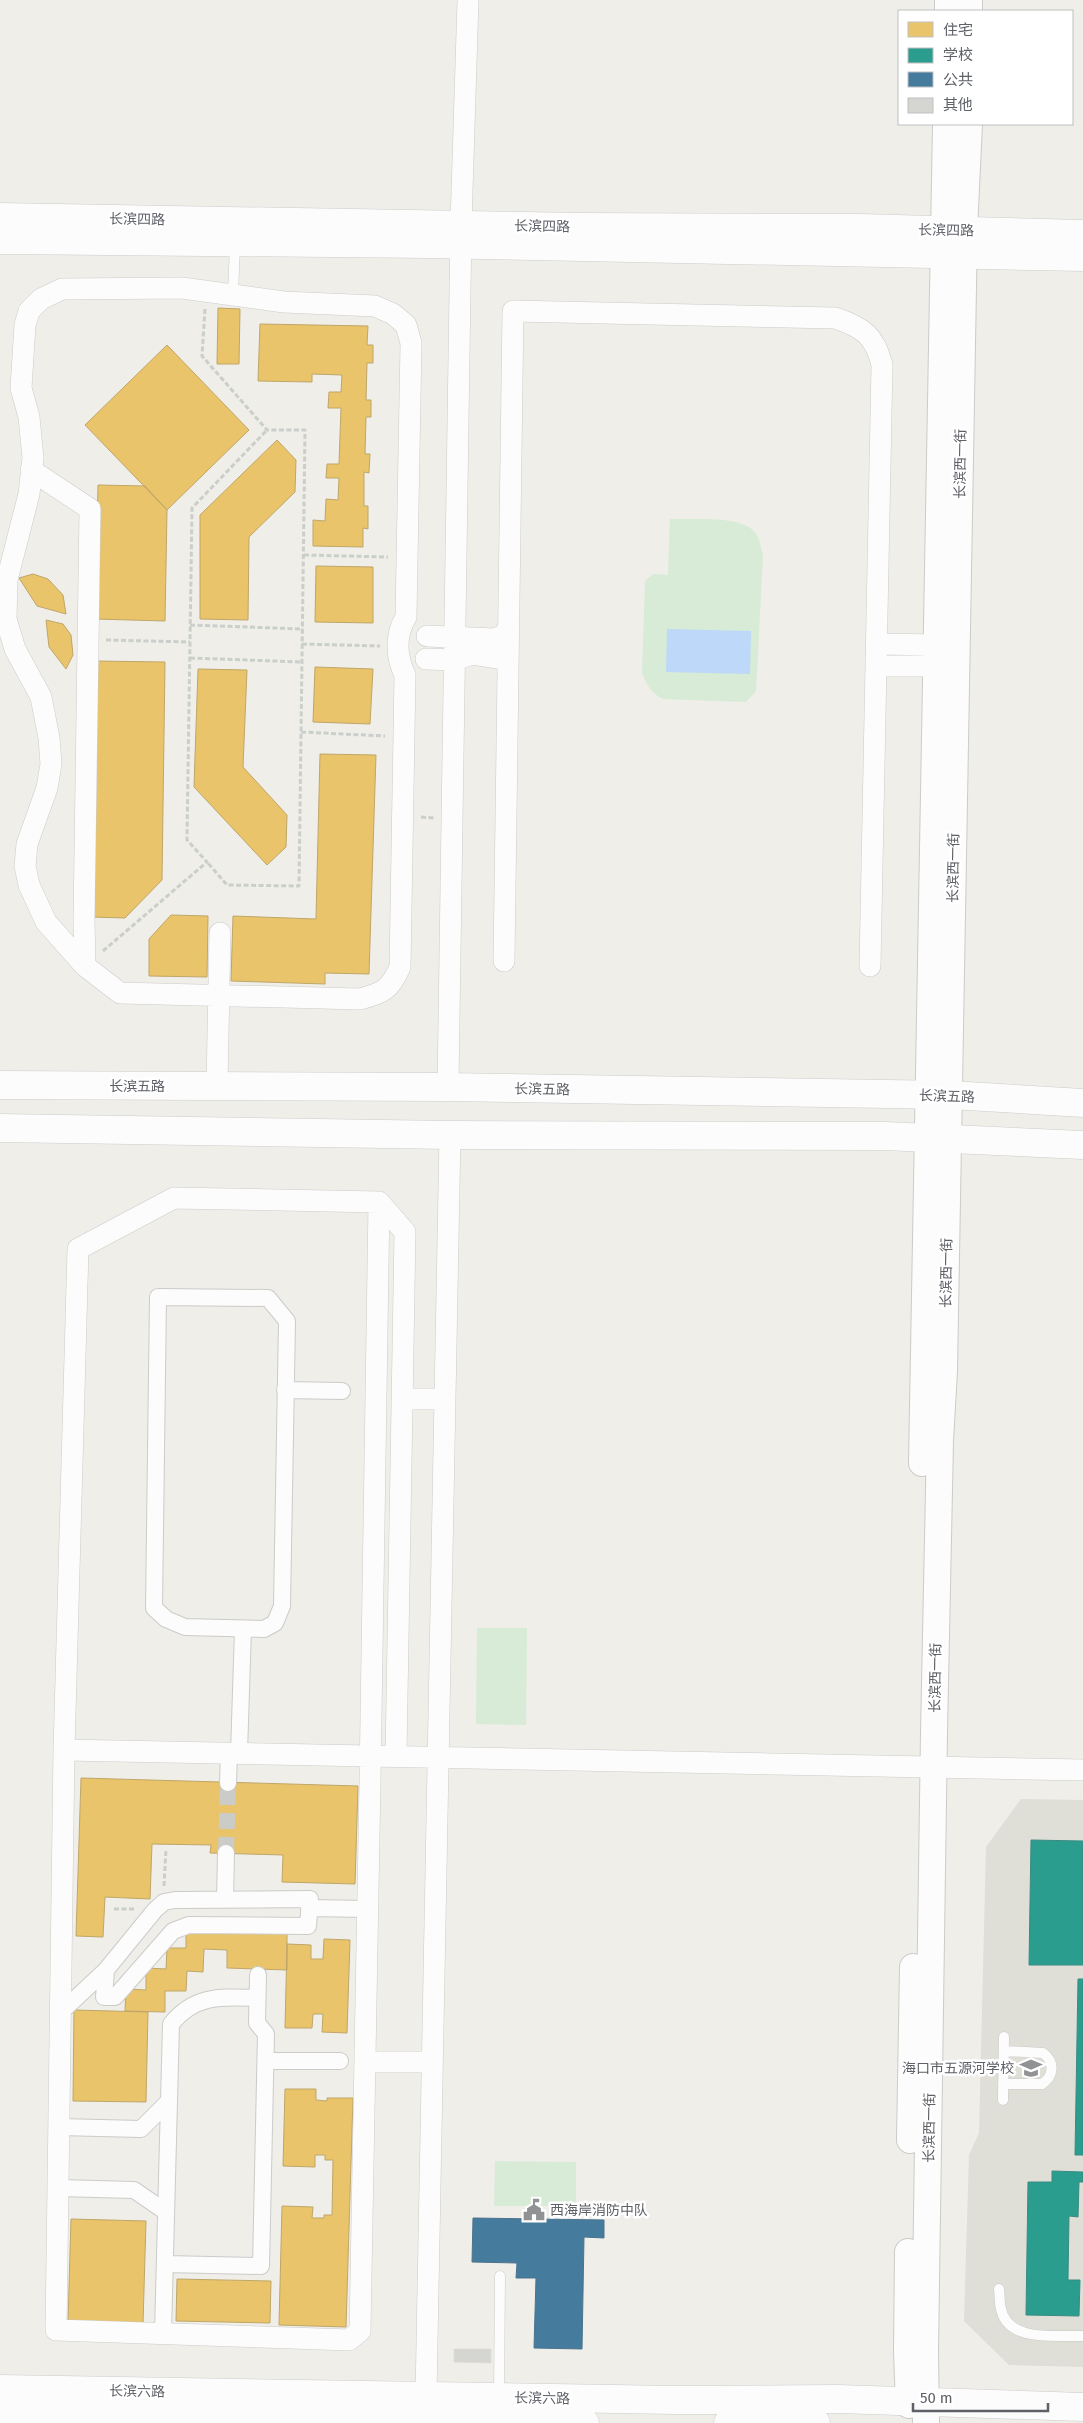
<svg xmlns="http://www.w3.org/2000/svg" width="1083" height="2423" font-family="'Fira Sans','Noto Sans SC',sans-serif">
<rect width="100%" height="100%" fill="#efeee9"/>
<!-- education -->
<path fill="#dfded7" d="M1021,1799l62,1v567l-74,-2 -45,-44 5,-166 10,-22 7,-286z"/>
<!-- green -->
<path fill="#d7ebd6" d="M670,519c22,1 75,-5 87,16 3,5 4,14 6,20l-7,136 -10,11 -83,-3c-12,-6 -16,-14 -21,-26l3,-92 8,-7 15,1z
M477,1628h50l-1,97 -50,-1z
M495,2161l81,1v44h-82z"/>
<!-- water -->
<path fill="#bdd8f8" d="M667,629l84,2 -1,43 -84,-2z"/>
<!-- homes -->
<path fill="#e9c46a" stroke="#bfa669" d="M218,308l22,1 -1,55h-22z
M260,324l108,2 -1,19h6v18h-6l-1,37h5v17h-5l-1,37h5l-1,19 -5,-1v34h4v23l-5,-1v19l-50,-1v-26l12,1 1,-22 12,1 1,-22h-13l1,-14h12l2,-56h-13l1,-16h12l1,-17 -30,-1v8l-54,-1z
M167,345l82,85 -82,80 -82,-85z
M277,440l19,20 -1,32 -46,45 -1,83 -48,-1v-104z
M98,485l47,1 22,24 -2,111 -70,-2z
M316,566l57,1v56l-58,-1z
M33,574l15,5 15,16 3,19 -29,-8 -18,-28z
M46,620l17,4 8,11 2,20 -7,14 -17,-22z
M94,661l71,1 -3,218 -37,38 -35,-1z
M315,667l58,2 -3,55 -57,-2z
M198,669l49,1 -4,97 44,48 -1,32 -19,18 -73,-78z
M320,754l56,1 -7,219 -44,-1v11l-94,-3 2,-65 83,3z
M171,915l37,1 -1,61 -58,-1v-37z
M81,1778l277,8 -3,98 -73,-2 1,-27 -73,-2 1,-8 -59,-1 -2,55 -45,-2 -2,40 -27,-1z
M186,1929l101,3v38l-60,-2v-18l-23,-1 -1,23 -16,-1 -1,20h-21v21l-40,-1 1,-22 20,1v-22l20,1 1,-21h19z
M324,1939l26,1 -3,93 -25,-1 1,-18h-10l-1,14h-27l2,-84 24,1v14h12z
M74,2010l74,2 -2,90 -73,-1z
M285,2089h31v11l11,1v-3h26l-7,229 -67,-2 3,-119 31,1 -1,11h12v-3h8l1,-55h-8v-5h-10v12l-32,-1z
M71,2219l75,2 -3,103 -75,-2z
M177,2279l94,2 -1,42 -94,-2z"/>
<!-- schools -->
<path fill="#2a9d8f" stroke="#3a8b83" d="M1031,1840l52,1v124h-54z
M1078,1979h5v176h-8z
M1052,2171l31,1v10h-4l-1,35 -9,-1 -1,64h12l-1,36 -53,-1 2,-133h24z"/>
<!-- public -->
<path fill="#457b9d" stroke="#4c738d" d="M473,2218l131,2v18l-20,-1 -2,112 -48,-1 2,-70h-20l1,-15 -45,-1z"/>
<!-- building -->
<path fill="#d5d5d2" stroke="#deddd8" d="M454,2349h37v14l-37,-1z"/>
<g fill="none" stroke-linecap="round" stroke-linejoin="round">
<!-- pedestrian-tunnel -->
<path stroke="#cbcbc8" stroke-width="16" stroke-dasharray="16 8" stroke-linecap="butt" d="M226,1853l2,-70"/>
<!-- service casing -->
<g stroke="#cbcbc9" stroke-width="11">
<path id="service" d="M233,295l2,-51
M931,2067l72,1
M1003,2084h39c12,-8 13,-22 1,-31l-39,-2
M1003,2100l1,-63
M999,2289c1,6 0,13 2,20 7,34 56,26 82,27
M499,2397l1,-121"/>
</g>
<!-- pedestrian casing -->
<g stroke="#cbcbc9" stroke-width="18">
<path id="pedestrian" d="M158,1297l110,1 19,23 -5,285 -7,17 -11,6 -79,-2 -19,-8 -12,-11z
M285,1390l57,1
M239,1753l4,-124
M228,1783l1,-30
M225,1899l1,-46
M310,1899l-2,27 -119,-1 -16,6 -58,66h-11l2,-27 49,-60 9,-8 11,-2z
M309,1908l58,1
M60,2013l46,-43
M266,2061h74
M59,2127l82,2 27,-27
M58,2188l76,2 32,22
M165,2264l96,2 5,-232 -9,-11 1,-48
M163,2333l8,-309c24,-30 51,-27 86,-26"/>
</g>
<!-- minor casing -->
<g stroke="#cbcbc9" stroke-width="22">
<path id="minor" d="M182,288l102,14 91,4 18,8 13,11 5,18 -5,274c-11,18 -10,40 -1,58l-5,292c-10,23 -17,26 -40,32l-240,-6 -35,-27 -39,-44 -17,-37 -4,-19 2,-22 20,-56 4,-24 -2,-26 -8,-41 -26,-48 -9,-30 1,-39 22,-86 4,-36 -4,-41 -8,-29 4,-63 4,-14 12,-12 21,-10z
M31,470l59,39 -6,411 1,46
M427,636l67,3 9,-3 6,-9
M876,644l62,1
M426,659l29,1 17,-6 33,5 3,7
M876,666h61
M504,961l9,-650 322,7c28,9 40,18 47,47l-12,601
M217,1085l3,-152
M448,1087l13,-863 7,-224
M379,1202c-7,376 -10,753 -19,1129l-11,9 -293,-10 8,-580 14,-501 96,-51 205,4 26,30 -9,524
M402,1399h42
M64,1750l1019,20
M366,2062h65
M426,2396l24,-1261"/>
</g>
<!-- tertiary casing -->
<g stroke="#cbcbc9" stroke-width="28">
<path id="tertiary" d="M969,0v11
M948,11v-11
M922,1463l24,-1339
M910,2140l3,-173
M908,2252l-1,100 2,53
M926,2423l-1,-71 9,-619 6,-292 4,-70 20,-1141 5,-106"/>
</g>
<!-- secondary casing -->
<g stroke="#cbcccb" stroke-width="29">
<path id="secondary" d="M0,217l582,10 278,1 223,6
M0,240l430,4 653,13
M0,1085l448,2 502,8 133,8
M0,1128l450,7 435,1 198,9
M0,2389l675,11 163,-1 245,8
M0,2411l585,12
M728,2423h88"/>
</g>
<!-- path -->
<path stroke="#cacfcc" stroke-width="3" stroke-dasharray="5 2.5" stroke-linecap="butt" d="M205,309l-3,47 65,74h38l-6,456 -72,-1 -20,-23
M304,555l84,2
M190,625l113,4
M106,640l84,2
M302,644l78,2
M190,658l112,4
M301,732l84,4
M421,817l13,1
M103,951l104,-89 -20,-22 5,-332 75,-78
M164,1886l2,-37
M114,1909h20"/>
<!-- service -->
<use href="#service" stroke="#fdfcfc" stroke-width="10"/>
<!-- pedestrian -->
<use href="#pedestrian" stroke="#fdfcfc" stroke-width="16"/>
<!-- minor -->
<use href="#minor" stroke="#fdfcfc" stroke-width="21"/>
<!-- tertiary -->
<use href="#tertiary" stroke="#fdfcfc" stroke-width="26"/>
<!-- secondary -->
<use href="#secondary" stroke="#fdfcfc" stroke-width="28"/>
</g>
<!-- icons -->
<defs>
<g id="school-bare" transform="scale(1.725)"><path d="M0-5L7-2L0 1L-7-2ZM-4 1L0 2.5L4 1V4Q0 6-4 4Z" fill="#919294" stroke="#fff" stroke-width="2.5" paint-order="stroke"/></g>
<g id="civic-bare" transform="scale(1.725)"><path d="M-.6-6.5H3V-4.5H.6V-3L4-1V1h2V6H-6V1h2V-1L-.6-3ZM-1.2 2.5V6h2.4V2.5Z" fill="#919294" stroke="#fff" stroke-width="2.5" paint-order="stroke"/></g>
</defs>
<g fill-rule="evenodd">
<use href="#school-bare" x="1031" y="2068"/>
<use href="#civic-bare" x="534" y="2210"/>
</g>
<g text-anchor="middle" stroke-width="5" stroke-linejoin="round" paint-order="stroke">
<!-- street labels -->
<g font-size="14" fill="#5e6167" stroke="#fff">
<text transform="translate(137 219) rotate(1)" y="5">长滨四路</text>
<text transform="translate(542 226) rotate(1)" y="5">长滨四路</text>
<text transform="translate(946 230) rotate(1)" y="5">长滨四路</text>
<text transform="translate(960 464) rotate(-89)" y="5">长滨西一街</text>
<text transform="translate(953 868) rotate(-89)" y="5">长滨西一街</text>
<text x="137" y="1091">长滨五路</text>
<text transform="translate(542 1089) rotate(1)" y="5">长滨五路</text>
<text transform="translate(947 1096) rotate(2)" y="5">长滨五路</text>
<text transform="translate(946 1273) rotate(-89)" y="5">长滨西一街</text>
<text transform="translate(935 1678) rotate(-89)" y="5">长滨西一街</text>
<text transform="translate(929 2128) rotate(-89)" y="5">长滨西一街</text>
<text transform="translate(137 2391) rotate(1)" y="5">长滨六路</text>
<text transform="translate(542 2398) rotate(1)" y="5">长滨六路</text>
</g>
<!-- poi labels -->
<g font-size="14" fill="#5e6167" stroke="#fff" text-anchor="end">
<text x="1014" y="2073">海口市五源河学校</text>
<text x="550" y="2215" text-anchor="start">西海岸消防中队</text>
</g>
</g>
<!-- legend -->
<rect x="898" y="10" width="175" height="115" fill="#ffffff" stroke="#bfc0c2"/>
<rect x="908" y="22" width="25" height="15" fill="#e9c46a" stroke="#bfc0c2"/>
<text x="943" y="35" font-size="15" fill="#5e6167">住宅</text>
<rect x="908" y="48" width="25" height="15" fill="#2a9d8f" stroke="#bfc0c2"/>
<text x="943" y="60" font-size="15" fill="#5e6167">学校</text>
<rect x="908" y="72" width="25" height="15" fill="#457b9d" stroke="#bfc0c2"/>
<text x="943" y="85" font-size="15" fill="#5e6167">公共</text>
<rect x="908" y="98" width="25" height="15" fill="#d5d5d2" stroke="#bfc0c2"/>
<text x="943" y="110" font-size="15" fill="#5e6167">其他</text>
<!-- scale -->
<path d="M913 2403v8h135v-8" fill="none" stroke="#5e6167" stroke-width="2.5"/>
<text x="920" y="2403" font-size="15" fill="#5e6167" stroke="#ffffff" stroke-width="4" paint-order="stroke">50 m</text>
</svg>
